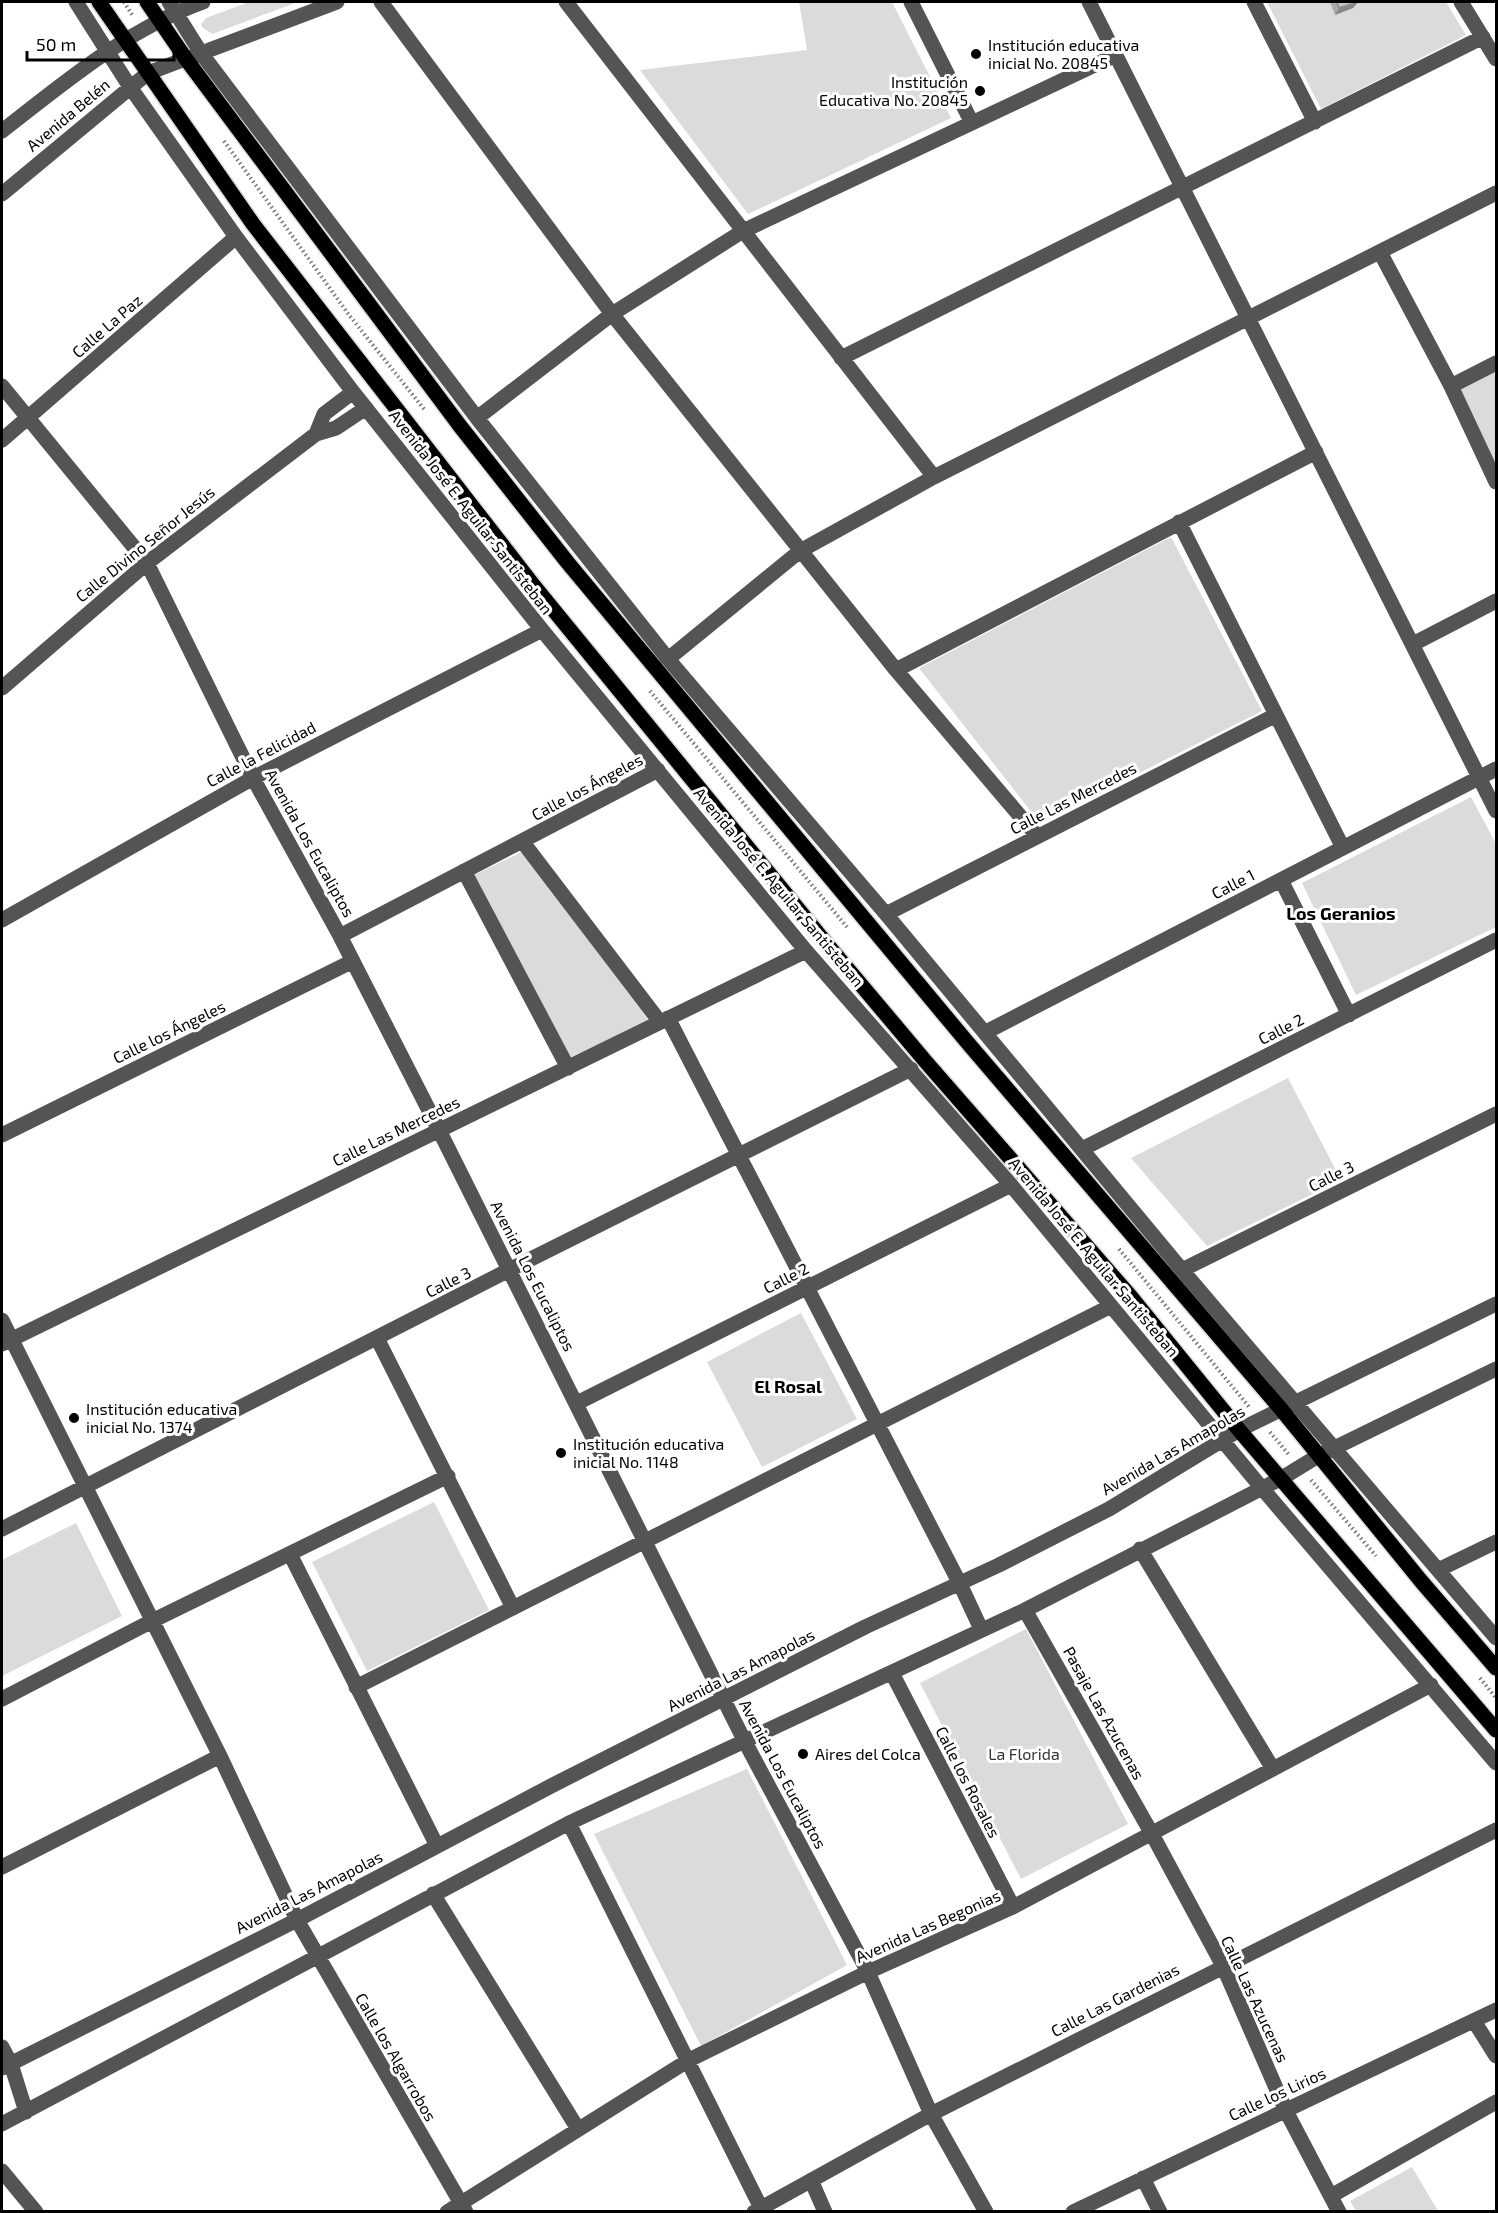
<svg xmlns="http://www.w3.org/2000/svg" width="1498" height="2213" font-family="'Exo 2',sans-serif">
<rect width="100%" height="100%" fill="#fff"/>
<!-- green -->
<path fill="#dbdbdb" d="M249,2h49l-86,32 -10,-7 -1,-3 5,-6z
M799,2h93l59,116 -203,96 -108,-144 167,-20z
M1267,2h179l20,33 -145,74z
M1496,363v119l-45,-96z
M1171,537l91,174 -222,112 -121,-155z
M1471,797l25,47v83l-140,68 -54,-112z
M522,852l127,169 -85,39 -90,-185z
M1288,1078l53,102 -134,66 -76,-88z
M801,1313l56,106 -95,48 -55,-105z
M434,1502l55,108 -122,61 -55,-109z
M76,1523l46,93 -120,60v-116z
M1026,1629l102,195 -107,55 -101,-196z
M747,1769l100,196 -146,81 -107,-212z
M1412,2167l26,44h-82l-6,-10z"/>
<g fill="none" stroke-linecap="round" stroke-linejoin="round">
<!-- major casing -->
<g stroke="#dbdbdb" stroke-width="18">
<path id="major" d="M99,2l154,222 281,362 291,356 101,120 205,235 108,133 257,300
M147,2l39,57 274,367 108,137 399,479 314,367 140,172 75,87"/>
</g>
<!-- path -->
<path stroke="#767676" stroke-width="4" stroke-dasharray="1.5 3" stroke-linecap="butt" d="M124,2l9,14
M224,141l125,174 75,94
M650,691l197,236
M1119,1249l131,159
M1270,1432l20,24
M1311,1480l65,76
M1480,1678l16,20"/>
<!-- minor -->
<path stroke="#545454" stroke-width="15" d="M76,2l54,85 106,150 117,155 189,238 264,321 205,234 250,302 235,276
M169,2l32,51 276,365 191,241 218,255 296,356 314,368
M381,2l231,312 284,356 141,166
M566,2l368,475
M911,2l61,121
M1089,2l407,809
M1254,2l61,120
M1461,2l35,57
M2,131c63,-49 124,-101 201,-129
M2,194l146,-121 189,-71
M1380,252l71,134 45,96
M841,358l642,-321
M2,386l145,177 106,215 87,158 99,194 305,610 124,232 63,142 55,98
M1451,386l45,-23
M477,418l135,-104 131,-83 373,-176
M316,434l8,-20 29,-22
M2,440l234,-203
M1179,522l164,326
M1413,644l83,-43
M668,659l132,-108 134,-74 562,-284
M896,670l420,-218
M2,688l145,-125 169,-129 20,-6 30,-20
M522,841l138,181
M464,871l104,197
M1281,880l68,135
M886,914l390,-199
M2,920l251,-142 289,-148
M340,936l318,-166
M668,1018l292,566 21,45
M986,1032l510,-263
M2,1135l351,-174
M1082,1149l414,-209
M1182,1270l314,-156
M2,1320l218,436 77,164 169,292
M377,1338l136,270
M2,1344l804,-393
M577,1403l434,-218
M2,1529l507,-259 402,-201
M1140,1549l133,220
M290,1554l147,292
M1438,1570l58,-28
M1025,1610l127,224 71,132 63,145 53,101
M892,1673l121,234
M356,1687l755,-381
M2,1699l150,-78 296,-145
M569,1823l192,385
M2,1867l218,-111
M433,1894l145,235
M1474,2021l22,35
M2,2047l9,17 15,48
M2,2068l295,-148 256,-135 312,-158 134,-62 110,-56 130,-79 257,-126
M2,2124l567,-301 456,-213 257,-132 36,-22 178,-87
M2,2171l34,41
M1143,2178l17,34
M811,2180l14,32
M1331,2196l165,-94
M447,2212l242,-152 179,-88 145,-65 418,-222
M754,2212l177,-98 565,-284
M1073,2212l423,-202"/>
<!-- major -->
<use href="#major" stroke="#000" stroke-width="15"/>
</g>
<!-- wall -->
<path fill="#a9a9a9" d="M1330,2h28l-5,6 -18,7z"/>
<!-- shaded-wall -->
<path fill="#898989" d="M1358,2l-5,6 -18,7 4,-7z"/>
<!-- building -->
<path fill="#c4c4c4" stroke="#898989" stroke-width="1.5" d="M1337,2h21l-19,6z"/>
<!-- markers -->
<g fill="#000" stroke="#fff" stroke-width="2">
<circle cx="976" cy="54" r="6"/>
<circle cx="980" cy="91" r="6"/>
<circle cx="74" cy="1418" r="6"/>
<circle cx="561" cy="1453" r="6"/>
<circle cx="803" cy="1754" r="6"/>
</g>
<g text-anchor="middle" stroke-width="6" stroke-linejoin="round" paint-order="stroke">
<!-- poi labels -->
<g font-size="16" fill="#000" stroke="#fff" text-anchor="start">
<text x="988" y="51">Institución educativa<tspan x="988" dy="18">inicial No. 20845</tspan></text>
<text x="968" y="88" text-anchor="end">Institución<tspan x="968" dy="18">Educativa No. 20845</tspan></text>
<text x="86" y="1415">Institución educativa<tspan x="86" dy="18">inicial No. 1374</tspan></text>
<text x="573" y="1450">Institución educativa<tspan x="573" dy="18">inicial No. 1148</tspan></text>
<text x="815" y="1760">Aires del Colca</text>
</g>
<!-- street labels -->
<g font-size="16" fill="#000" stroke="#fff">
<text transform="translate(68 115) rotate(-40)" y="6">Avenida Belén</text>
<text transform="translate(107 326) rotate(-41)" y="6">Calle La Paz</text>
<text transform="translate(471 512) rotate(52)" y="6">Avenida José E. Aguilar Santisteban</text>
<text transform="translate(145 544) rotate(-39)" y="6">Calle Divino Señor Jesús</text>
<text transform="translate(261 754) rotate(-28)" y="6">Calle la Felicidad</text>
<text transform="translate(587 787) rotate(-28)" y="6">Calle los Ángeles</text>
<text transform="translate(1073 798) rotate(-27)" y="6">Calle Las Mercedes</text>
<text transform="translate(310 843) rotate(61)" y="6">Avenida Los Eucaliptos</text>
<text transform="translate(1233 884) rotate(-27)" y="6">Calle 1</text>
<text transform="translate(779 887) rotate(50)" y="6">Avenida José E. Aguilar Santisteban</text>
<text transform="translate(1281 1029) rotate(-27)" y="6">Calle 2</text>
<text transform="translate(169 1032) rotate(-26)" y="6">Calle los Ángeles</text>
<text transform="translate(396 1131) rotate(-26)" y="6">Calle Las Mercedes</text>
<text transform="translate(1331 1176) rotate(-27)" y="6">Calle 3</text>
<text transform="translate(1094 1257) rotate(50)" y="6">Avenida José E. Aguilar Santisteban</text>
<text transform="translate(533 1276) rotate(63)" y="6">Avenida Los Eucaliptos</text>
<text transform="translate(786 1278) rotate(-27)" y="6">Calle 2</text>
<text transform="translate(448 1282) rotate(-27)" y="6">Calle 3</text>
<text transform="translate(1173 1450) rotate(-30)" y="6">Avenida Las Amapolas</text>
<text transform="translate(741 1670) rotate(-27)" y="6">Avenida Las Amapolas</text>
<text transform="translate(1104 1713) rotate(61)" y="6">Pasaje Las Azucenas</text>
<text transform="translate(783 1774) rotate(62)" y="6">Avenida Los Eucaliptos</text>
<text transform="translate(968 1782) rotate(63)" y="6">Calle los Rosales</text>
<text transform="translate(309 1892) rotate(-27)" y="6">Avenida Las Amapolas</text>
<text transform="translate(928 1926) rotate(-24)" y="6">Avenida Las Begonias</text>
<text transform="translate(1255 1999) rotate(65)" y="6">Calle Las Azucenas</text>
<text transform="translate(1115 2000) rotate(-27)" y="6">Calle Las Gardenias</text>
<text transform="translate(396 2057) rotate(60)" y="6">Calle los Algarrobos</text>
<text transform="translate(1277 2094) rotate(-25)" y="6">Calle los Lirios</text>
</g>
<!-- park labels -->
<g font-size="16" fill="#323232" stroke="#fff">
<text x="1024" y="1760">La Florida</text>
</g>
<!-- neighbourhood labels -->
<g font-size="18" font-weight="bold" fill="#000" stroke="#fff">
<text x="1341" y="920">Los Geranios</text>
<text x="788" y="1393">El Rosal</text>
</g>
</g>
<!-- border -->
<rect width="1498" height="2213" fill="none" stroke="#000000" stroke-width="6"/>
<!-- scale -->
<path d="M27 51v9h147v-9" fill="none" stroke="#000000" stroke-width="3"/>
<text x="36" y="51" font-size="18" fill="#000000" stroke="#ffffff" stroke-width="4.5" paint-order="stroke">50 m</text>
</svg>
